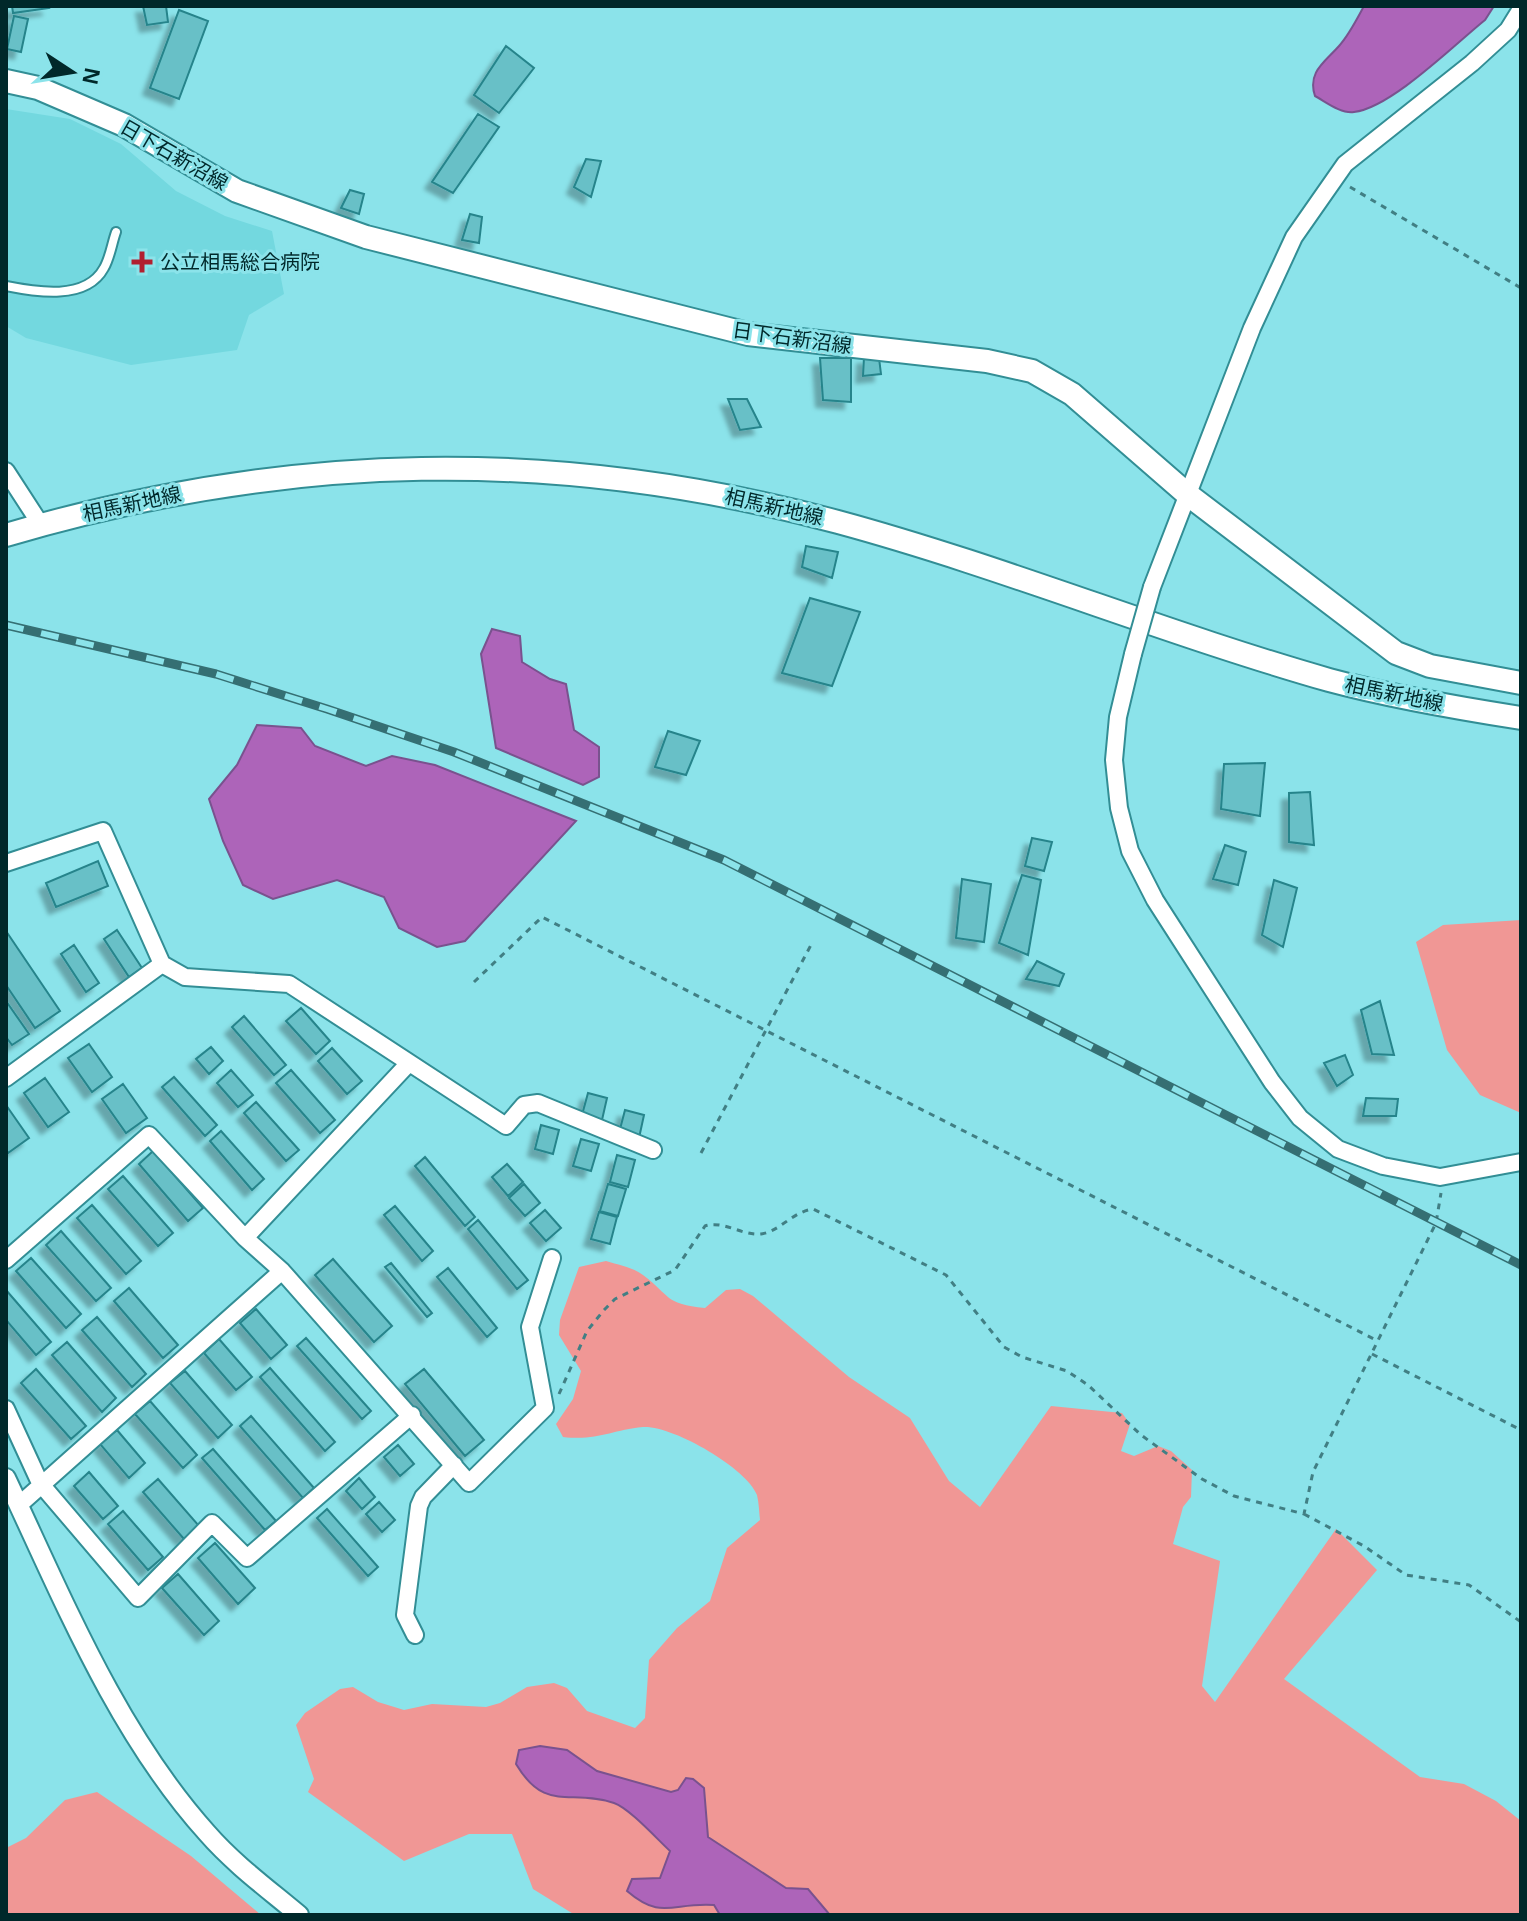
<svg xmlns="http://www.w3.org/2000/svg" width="1527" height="1921" font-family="Helvetica,'Noto Sans JP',sans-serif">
<defs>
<filter id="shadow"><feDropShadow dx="-7" dy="7" stdDeviation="2" flood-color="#0004"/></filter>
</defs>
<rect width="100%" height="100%" fill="#8be3ea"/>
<!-- built -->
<path fill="#73d8df" d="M6,109l64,10 51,25 55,47 49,25 47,15 12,63 -35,21 -12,35 -106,15 -105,-27 -20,-12z"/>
<!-- green -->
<path fill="#f09795" d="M1521,920v193l-41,-18 -33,-45 -31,-108 27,-17z
M606,1261c13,4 26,6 37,14 28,21 21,29 62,33l21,-18 14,-1 13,7 96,81 61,41 39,63 31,26 71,-101 71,7 8,11 -9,27 13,5 24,-10 13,5 21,19 -1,27 -8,10 -10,37 47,17 -18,125 13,16 121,-173 41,41 -93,109 136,98 44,7 32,17 25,20v94h-946l-42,-26 -21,-55h-43l-65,27 -96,-69 6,-13 -18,-54 9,-12 35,-24 13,-2 25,15 26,8 28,-6 54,3 14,-4 27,-16 27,-4 13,5 20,23 48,17 10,-10 4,-58 28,-32 33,-27 17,-53 33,-28c-1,-8 -1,-17 -3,-25 -10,-27 -85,-70 -114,-68 -32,3 -45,14 -80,10l-7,-13 17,-25 8,-28 -22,-36 1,-15 19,-53z
M97,1792l94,64 70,59h-255v-67l20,-10 39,-38z"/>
<!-- water -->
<path fill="#ad64b9" stroke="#79528e" stroke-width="2" d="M1364,6h130l-9,14c-30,24 -94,88 -131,92 -13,2 -28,-10 -39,-16 -8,-24 10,-34 24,-50 10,-11 18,-27 25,-40z
M492,629l28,7 2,26 28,17 16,5 8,46 25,17v30l-16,8 -87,-37 -15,-94z
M257,725l44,3 14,18 51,20 26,-10 43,9 141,56 -111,120 -28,6 -38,-19 -15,-31 -47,-17 -64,19 -30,-14 -20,-44 -14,-42 28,-34z
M540,1746l27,4 30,21 74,21 7,-2 8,-12 7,1 11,9 4,49 78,51 22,1 22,26h-110l-6,-10c-42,-3 -52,16 -87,-14l5,-12 28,-1 10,-27c-13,-12 -41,-43 -56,-48 -45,-15 -68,11 -98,-39l3,-14z"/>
<!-- building -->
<path fill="#68c0c7" stroke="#26848b" stroke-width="2" filter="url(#shadow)" d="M12,6h36l1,2 -36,5z
M143,6h23l2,16 -21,3z
M179,10l29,11 -29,78 -29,-11z
M14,16l14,3 -7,33 -14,-3z
M506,46l28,22 -35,45 -25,-18z
M478,114l21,13 -46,66 -21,-11z
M586,159l15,2 -10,36 -17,-10z
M350,190l14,4 -5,20 -18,-6z
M470,214l12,3 -3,26 -17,-3z
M864,357l15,1 2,16 -18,2z
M820,358h31v44l-28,-2z
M728,399h19l14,28 -21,3z
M806,546l32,6 -6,26 -30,-11z
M810,598l50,14 -28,74 -50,-13z
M668,731l32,10 -14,34 -31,-8z
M1265,763l-5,53 -39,-7 3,-45z
M1310,792l4,53 -25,-3v-49z
M1032,838l20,4 -8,29 -19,-5z
M1225,845l21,7 -8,33 -25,-6z
M98,861l10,25 -52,21 -10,-24z
M1022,875l19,5 -13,75 -29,-12z
M962,879l29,5 -7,58 -28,-4z
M1274,880l23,8 -14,59 -21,-12z
M117,930l25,38 -13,9 -25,-38z
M6,931l54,80 -25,17 -29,-43z
M74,945l25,38 -13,9 -25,-38z
M1037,961l27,13 -5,12 -33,-7z
M6,1001l23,33 -17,11 -6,-8z
M1380,1001l14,54 -22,-1 -11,-44z
M301,1008l29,33 -14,13 -30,-33z
M244,1016l42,49 -12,10 -42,-48z
M89,1044l23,33 -20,15 -24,-34z
M211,1047l12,14 -14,13 -13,-15z
M332,1048l30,33 -15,13 -29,-33z
M1345,1055l8,20 -16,11 -13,-23z
M231,1070l22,25 -15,12 -21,-24z
M291,1070l44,50 -15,13 -44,-50z
M174,1077l43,48 -12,11 -43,-49z
M45,1078l24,34 -21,15 -24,-34z
M123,1084l24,34 -21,15 -24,-34z
M588,1093l19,5 -5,22 -20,-5z
M1366,1098l32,1 -2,17h-33z
M256,1102l43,48 -13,11 -42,-48z
M6,1105l23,33 -21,15 -2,-4z
M625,1110l19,5 -5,23 -20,-5z
M541,1125l18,5 -6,24 -18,-5z
M221,1131l43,48 -12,11 -42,-49z
M581,1139l18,5 -8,27 -18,-5z
M153,1151l50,57 -15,13 -49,-57z
M617,1155l18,5 -7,27 -18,-5z
M425,1157l50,60 -10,9 -50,-60z
M507,1164l16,18 -15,14 -16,-19z
M123,1176l50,57 -15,13 -50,-57z
M524,1184l16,19 -15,13 -16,-18z
M608,1184l18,5 -8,27 -18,-5z
M92,1205l49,56 -15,13 -49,-56z
M395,1206l38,45 -11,10 -38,-46z
M545,1210l16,18 -15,13 -16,-18z
M599,1212l18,5 -7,27 -19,-5z
M478,1220l50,60 -11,9 -49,-60z
M61,1231l50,57 -15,13 -50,-56z
M31,1258l50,56 -15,14 -50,-57z
M333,1259l59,67 -18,16 -59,-67z
M391,1263l41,50 -5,4 -42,-50z
M448,1268l49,60 -10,9 -50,-60z
M129,1288l49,57 -15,13 -49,-57z
M6,1290l45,52 -15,13 -30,-35z
M256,1309l31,36 -16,14 -31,-36z
M97,1317l49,57 -14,13 -50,-57z
M306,1338l65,73 -9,8 -65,-73z
M219,1339l33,38 -16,13 -32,-37z
M67,1342l49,56 -14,14 -50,-57z
M270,1368l65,74 -10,9 -65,-74z
M36,1369l50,57 -15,13 -50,-56z
M424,1369l60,71 -19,16 -60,-72z
M185,1371l47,54 -14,13 -48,-55z
M150,1401l47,54 -14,13 -48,-54z
M251,1416l63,72 -11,10 -63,-72z
M117,1430l28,33 -16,15 -29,-34z
M398,1445l16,19 -14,12 -16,-19z
M213,1449l63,72 -11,9 -63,-72z
M89,1472l29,34 -15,13 -29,-33z
M359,1478l16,19 -13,12 -16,-18z
M158,1479l41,47 -15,13 -41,-47z
M379,1502l16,18 -13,12 -16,-18z
M327,1509l51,58 -10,9 -51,-58z
M123,1511l40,46 -15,13 -40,-46z
M215,1543l40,45 -17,16 -40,-46z
M178,1574l41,47 -15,14 -42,-47z"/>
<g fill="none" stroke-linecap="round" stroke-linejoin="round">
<!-- service casing -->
<g stroke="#328e95" stroke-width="12">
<path id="service" d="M6,286c30,6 80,15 98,-18 6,-10 8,-25 12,-36"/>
</g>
<!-- minor casing -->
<g stroke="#328e95" stroke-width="20">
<path id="minor" d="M6,471l35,54
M1152,587l100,-259 42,-91 51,-73 127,-101 36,-33 13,-21
M1133,654l-15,63 -4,43 5,48 11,43 25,49 117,182 28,36 38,31 45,17 57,11 81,-15
M6,863l97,-32 59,133 23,13 104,7 217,142 18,-21 14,-2 115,47
M6,1078l156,-114
M245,1238l164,-175
M6,1260l143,-125 96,103 37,33 187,212 76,-75 -15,-81 22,-69
M6,1409l34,74 98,115 74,-75 35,35 165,-143
M19,1505l263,-234
M415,1635l-10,-20 14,-109 4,-9 31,-32"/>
</g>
<!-- tertiary casing -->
<g stroke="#328e95" stroke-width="22">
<path id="tertiary" d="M6,1478c57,121 111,255 201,355 27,31 61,56 92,82"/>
</g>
<!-- secondary casing -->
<g stroke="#328e95" stroke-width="26">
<path id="secondary" d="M6,81l32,7 86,37 113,66 129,46 382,97 239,27 45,10 40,23 115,100 209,159 34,13 91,17
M6,535c281,-83 549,-89 832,-13 166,45 326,111 491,158 63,17 128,28 192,38"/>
</g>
<!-- path -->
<path stroke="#417f84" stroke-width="3" stroke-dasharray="6 6" stroke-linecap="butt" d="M1350,187l171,101
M474,982l68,-65 836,424
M701,1153l111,-210
M1372,1354l149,76
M559,1394l28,-63 17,-21 11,-11 60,-29 30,-44c19,-6 37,10 56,8 18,-2 31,-22 52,-25l133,66 58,72 18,10 45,14 21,14 53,50 61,44 32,17 70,18 9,-42 123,-249 5,-30
M1304,1514l60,32 42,29 63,10 52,37"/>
<!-- service -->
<use href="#service" stroke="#fff" stroke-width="8"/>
<!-- minor -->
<use href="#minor" stroke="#fff" stroke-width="16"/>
<!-- tertiary -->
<use href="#tertiary" stroke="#fff" stroke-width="18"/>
<!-- secondary -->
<use href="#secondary" stroke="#fff" stroke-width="22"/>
<!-- rail casing -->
<g stroke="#356f73" stroke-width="9">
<path id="rail" d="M6,625l210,49 111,35 127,43 270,108 797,405"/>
</g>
<!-- rail -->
<use href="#rail" stroke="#8be3ea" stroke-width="6" stroke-dasharray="18" stroke-linecap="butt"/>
<!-- minor-bridge casing -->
<g stroke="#328e95" stroke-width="20" stroke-linecap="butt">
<path id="minor-bridge" d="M1133,654l19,-67"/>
</g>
<!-- minor-bridge -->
<use href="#minor-bridge" stroke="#fff" stroke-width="16"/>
</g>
<!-- markers -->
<path fill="#b11f30" stroke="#8be3ea" stroke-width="3" d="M138 250h8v8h8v8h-8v8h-8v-8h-8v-8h8z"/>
<g text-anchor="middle" stroke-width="6" stroke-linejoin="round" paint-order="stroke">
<!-- street labels -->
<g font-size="20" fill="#00282a" stroke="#8be3ea">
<text transform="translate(174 155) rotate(30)" y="7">日下石新沼線</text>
<text transform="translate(792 338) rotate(8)" y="7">日下石新沼線</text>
<text transform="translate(132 504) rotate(-12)" y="7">相馬新地線</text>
<text transform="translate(774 507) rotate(13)" y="7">相馬新地線</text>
<text transform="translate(1394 694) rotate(12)" y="7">相馬新地線</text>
</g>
<!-- poi labels -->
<g font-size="20" fill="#00282a" stroke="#8be3ea" text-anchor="start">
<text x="160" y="269">公立相馬総合病院</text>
</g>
</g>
<!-- border -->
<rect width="1527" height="1921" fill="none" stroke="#00282a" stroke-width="16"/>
<!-- north arrow -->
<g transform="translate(72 72) rotate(102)" stroke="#8be3ea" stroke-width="6" paint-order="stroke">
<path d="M0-6L14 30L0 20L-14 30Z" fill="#00282a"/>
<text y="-12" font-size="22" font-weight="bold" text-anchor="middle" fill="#00282a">N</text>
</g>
</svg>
